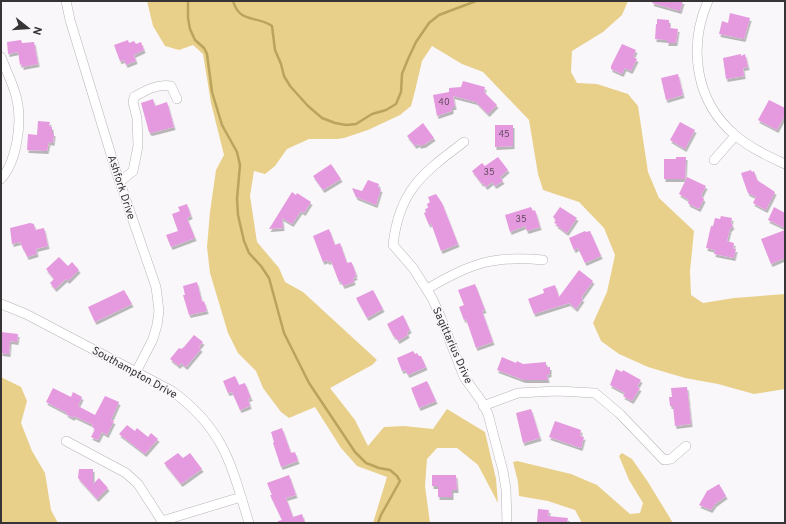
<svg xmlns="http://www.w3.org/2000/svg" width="786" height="524" font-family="Overpass,sans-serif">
<defs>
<filter id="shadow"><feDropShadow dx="1.5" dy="3" stdDeviation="0" flood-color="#0004"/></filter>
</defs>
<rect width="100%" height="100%" fill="#faf7fa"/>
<!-- green -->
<path fill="#e8d08b" d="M147,1h481l-6,14 -19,17 -31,19 -1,21 6,11 20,1 31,10 10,12 10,66 11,26 35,33 -4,40 1,24 12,8 31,-5 51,-4v95l-31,5 -36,-10 -33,-6 -37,-11 -29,-13 -18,-13 -8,-18 14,-31 8,-37 -11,-27 -25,-26 -36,-12 -5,-16 -9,-54 -46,-48 -21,-8 -30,-18 -10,15 -8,34 -3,11 -11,9 -32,15 -24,8 -7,1h-28l-22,10 -12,17 -10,8 -11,-3 -4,25 7,46 22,26 6,14 18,10 74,68 -5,5 -42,23 25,32 13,26 16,-19 20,-1 29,3 14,-20 38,23 11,47 2,24 -20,-38 -21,-17h-20l-10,11 -2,27 5,37h-57l14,-46 -30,-11 -16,-18 -26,-41 -26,11 -8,-6 -18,-24 -7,-17 -18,-18 -10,-20 -18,-60 -3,-26 3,-35 6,-42 8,-15 -13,-52 -8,-49 -10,-9 -14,5 -14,-4 -12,-20z
M1,377l20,10 6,14 -6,22 11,28 13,22 6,37 7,13h-57z
M622,453l10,6 16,23 25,41h-91l-7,-13 -27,-9 -29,-5 -1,-14 -5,-20 4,-1 54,13 26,11 33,29 10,-1 3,-10 -14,-23 -10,-24z"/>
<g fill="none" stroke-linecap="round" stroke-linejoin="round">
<!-- stream -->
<path stroke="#baa35b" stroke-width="2.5" d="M188,1v17l2,11 5,11 9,8 3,6 5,38 10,33 15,27 3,13 -3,34 1,16 6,26 5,12 12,13 8,12 15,55 25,50 46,69 11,11 13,5 11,2 7,6 3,5 -19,34 -3,8
M233,1c7,23 23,14 39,25l3,24 6,14 3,12 6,10 18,20 14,12 13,5 11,2 10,-1 16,-10 14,-4 10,-6 5,-12 1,-18 6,-15 8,-17 13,-19 10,-8 37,-14"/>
</g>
<!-- building -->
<path fill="#e599df" filter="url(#shadow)" d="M653,1h30l-3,10 -28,-8z
M730,13l20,5 -6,21 -25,-5 3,-13 6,2z
M657,19l12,1v5h2l-1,3 8,1 -2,14h-9v-3l-12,-1 1,-15h1z
M21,40l1,3 12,-1 4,22 -16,3v-3l-2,1 -2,-13 -10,2 -1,-12z
M128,40l1,3 5,-2 2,3 5,-2 3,8 -10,5 2,6 -10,4 -2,-5 -4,1 -6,-16z
M622,44l14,6 -3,7 4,2 -6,12 -6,-3 -3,6 -11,-5v-3z
M741,54v2l4,-2 3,13 -5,1 1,8 -18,3 -3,-21z
M678,74l5,21 -17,5 -5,-22z
M463,81l22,6 -1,5 13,13 -9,9 -12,-12 -23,-6 2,11h-3v4l-15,5 -4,-21 16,-3v-4l12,-1z
M153,99l2,7 12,-4 7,25 -23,6 -2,-1 -8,-29z
M769,100l16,8v7l-8,15 -19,-10z
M38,121l12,1 -1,4 3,1v6h2l-1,10 -4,-1 -2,9 -20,-1 1,-16 9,1z
M680,122l15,8 -10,19 -15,-9z
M423,123l11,15 -10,7h-2l-2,1 -2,-2 -3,2 -8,-10z
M495,125h18v21l-18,1z
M498,157l10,13 -8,7 3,4 -8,5 -3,-4 -6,5 -3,-4 -1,1 -10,-13 10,-8 3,3z
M676,157h10l-1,22h-21v-20h12z
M331,164l10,15 -18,11 -10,-14z
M751,170l1,2 2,-1 3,9 18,12 -9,18 -13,-7 3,-6 -8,-4 -5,-14 -2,-6z
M687,177l19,9 -5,10 3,3 -5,10 -10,-5 -1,-1 1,-3 -10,-6z
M368,180l11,4 -1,4 3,1 -5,16 -20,-8 -4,-9 10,3z
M292,192l4,3 1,-2 14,9 -7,11 -3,-2 -9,13 -10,-6 1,10 -14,1z
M436,194l6,9 16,41 -17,7 -10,-28 -2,2 -5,-12 2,-1 -1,-3 3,-1 -1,-4 3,-2 -2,-5z
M187,204l4,12 -4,2 8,20 -24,9 -5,-12 12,-4 -6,-17 8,-3 -2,-4z
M531,207l2,4 2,-1 5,17 -13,4 -2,-5 -15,6 -5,-17z
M560,207l17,11 -10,15 -11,-8 1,-1 -3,-1 2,-3 -3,-3z
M774,207l11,6v15l-17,-8z
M721,216l11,2 -1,5 2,3 -3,3 -3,12 7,2 -1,6h3l-2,9 -20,-4 1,-4 -9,-2 5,-22h2l2,-8 5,1z
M30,223l4,1 1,6 9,-2 4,18 -12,3 1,5 -10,3 -2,-6h-1l-4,-9 -8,2 -2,-16z
M329,229l6,16 5,-2 7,20 4,-1 1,1 4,11h-1l1,3 -3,1 1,4 -11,4 -2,-5 -2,1 -8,-21 -3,1 -1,-2 -4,2 -10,-26z
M785,230v28l-14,6 -10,-25z
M585,231l1,1 4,-1 11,25 -16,7 -7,-15 -4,2 -5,-12z
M59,257l9,9 4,-4 7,8 -11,11 -2,-2 -11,10 -5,-6 4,-4 -8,-10z
M579,270l14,11 -12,17 2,1 -7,10 -7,-6 -35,11 -6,-15 16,-6 -1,-4 12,-4 4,12z
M197,282l5,20 2,-1 3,10 -18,4 -6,-20h2l-2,-9z
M475,284l10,26 -3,1 11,31 -17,6 -10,-29 -2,1 -5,-13 5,-2 -6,-15z
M124,290l8,14 -37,18 -7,-15z
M373,290l10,19 -16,9 -11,-20z
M403,315l7,15 -3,2 1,3 -10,6 -3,-5 -1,1 -7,-13z
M1,332l17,2 -1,8 -7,-1 -1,13 -8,-1z
M194,335l9,7 -4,5 2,2 -15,18 -5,-4 -2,3 -9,-7 9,-11 2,1 3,-2z
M413,351l2,3 2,-1 2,3h2l5,11 -18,8 -3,-5 -3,1 -5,-13z
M502,357l14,6 1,-2 6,3 23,-2v5h4v7l-3,1 1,5h-24l-27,-10z
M616,369l6,3 1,-2 18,10 -4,7 3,1 -8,13 -9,-5 2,-3 -15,-8z
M235,376l4,9 6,-2 6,15 -3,1 2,7 -10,4 -8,-18 -4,1 -5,-12z
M427,381l9,20 -17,7 -8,-20z
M687,387l4,37 -16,2 -2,-20h-3l-1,-9h3l-1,-9z
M53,388l18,9 2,-5 9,5 -4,9 17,9 10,-19 14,6 -8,18 3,1 -7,14 -5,-3 -4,8 -7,-3 4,-8 -3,-2 1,-2 -19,-9 -1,2 -7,-4 1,-1 -21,-11z
M531,409l9,29 -17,5 -7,-30z
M555,421l26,9 -1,6 4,1 -3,11 -32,-11z
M127,425l8,6 2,-3 11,9 3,-4 7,6 -13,15 -26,-20z
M282,428l9,25 4,-1 3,9 -17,6 -8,-24 1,-1 -3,-10z
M178,453l5,5 7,-5 12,16 -21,15 -17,-21z
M79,469h14v15l6,-6 9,10 -11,11 -19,-21z
M289,475l7,20 -10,3 7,19 9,-3 3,9h-27v-2l4,-1 -12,-25h2l-5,-12z
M432,475h24l1,15h-5v7h-14v-11h-6z
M719,484l7,12 -11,8 -4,6 -12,-5 8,-14z
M538,509l11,1 -1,6 20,2 -1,5h-27l-3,-1z"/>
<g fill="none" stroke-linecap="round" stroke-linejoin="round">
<!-- minor casing -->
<g stroke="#b7b4b7" stroke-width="10">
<path id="minor" d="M66,1l4,19 46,151 40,116 3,24 -2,14 -4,14 -17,33
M708,1c-20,46 -13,100 27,134 15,13 33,21 50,29
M1,57c5,14 13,28 16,43 5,23 0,61 -16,79
M464,142c-41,31 -65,48 -71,103l20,23 19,30 9,20 23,59 18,25 6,12 15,57 3,18 1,34
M714,160l21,-24
M120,182l13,-11 5,-25 -1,-28 -4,-16 1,-5c12,-7 23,-13 37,-11l6,13
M427,289c42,-25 66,-34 116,-29
M1,304l25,10 146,77c52,38 59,73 77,132
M483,406l35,-13 39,-2 38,2 25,21 44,46 7,-1 15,-13
M66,441l60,32 12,11 24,37 79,-24"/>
</g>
<!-- minor -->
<use href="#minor" stroke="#fff" stroke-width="9"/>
</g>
<g text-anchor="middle" stroke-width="3" stroke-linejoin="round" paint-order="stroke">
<!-- number labels -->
<g font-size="9" fill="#624d60">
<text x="444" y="105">40</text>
<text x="504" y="137">45</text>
<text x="489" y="175">35</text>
<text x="521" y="222">35</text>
</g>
<!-- street labels -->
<g font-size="11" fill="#363435" stroke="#faf7fa">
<text transform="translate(122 187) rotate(72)" y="4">Ashfork Drive</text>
<text transform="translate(453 345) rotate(66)" y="4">Sagittarius Drive</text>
<text transform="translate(135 372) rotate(29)" y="4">Southampton Drive</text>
</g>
</g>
<!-- border -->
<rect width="786" height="524" fill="none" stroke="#363435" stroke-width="4"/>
<!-- north arrow -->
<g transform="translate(28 28) rotate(107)" stroke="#faf7fa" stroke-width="3" paint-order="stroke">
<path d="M0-3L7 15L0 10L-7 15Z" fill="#363435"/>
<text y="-6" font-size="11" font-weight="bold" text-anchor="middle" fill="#363435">N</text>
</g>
</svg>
